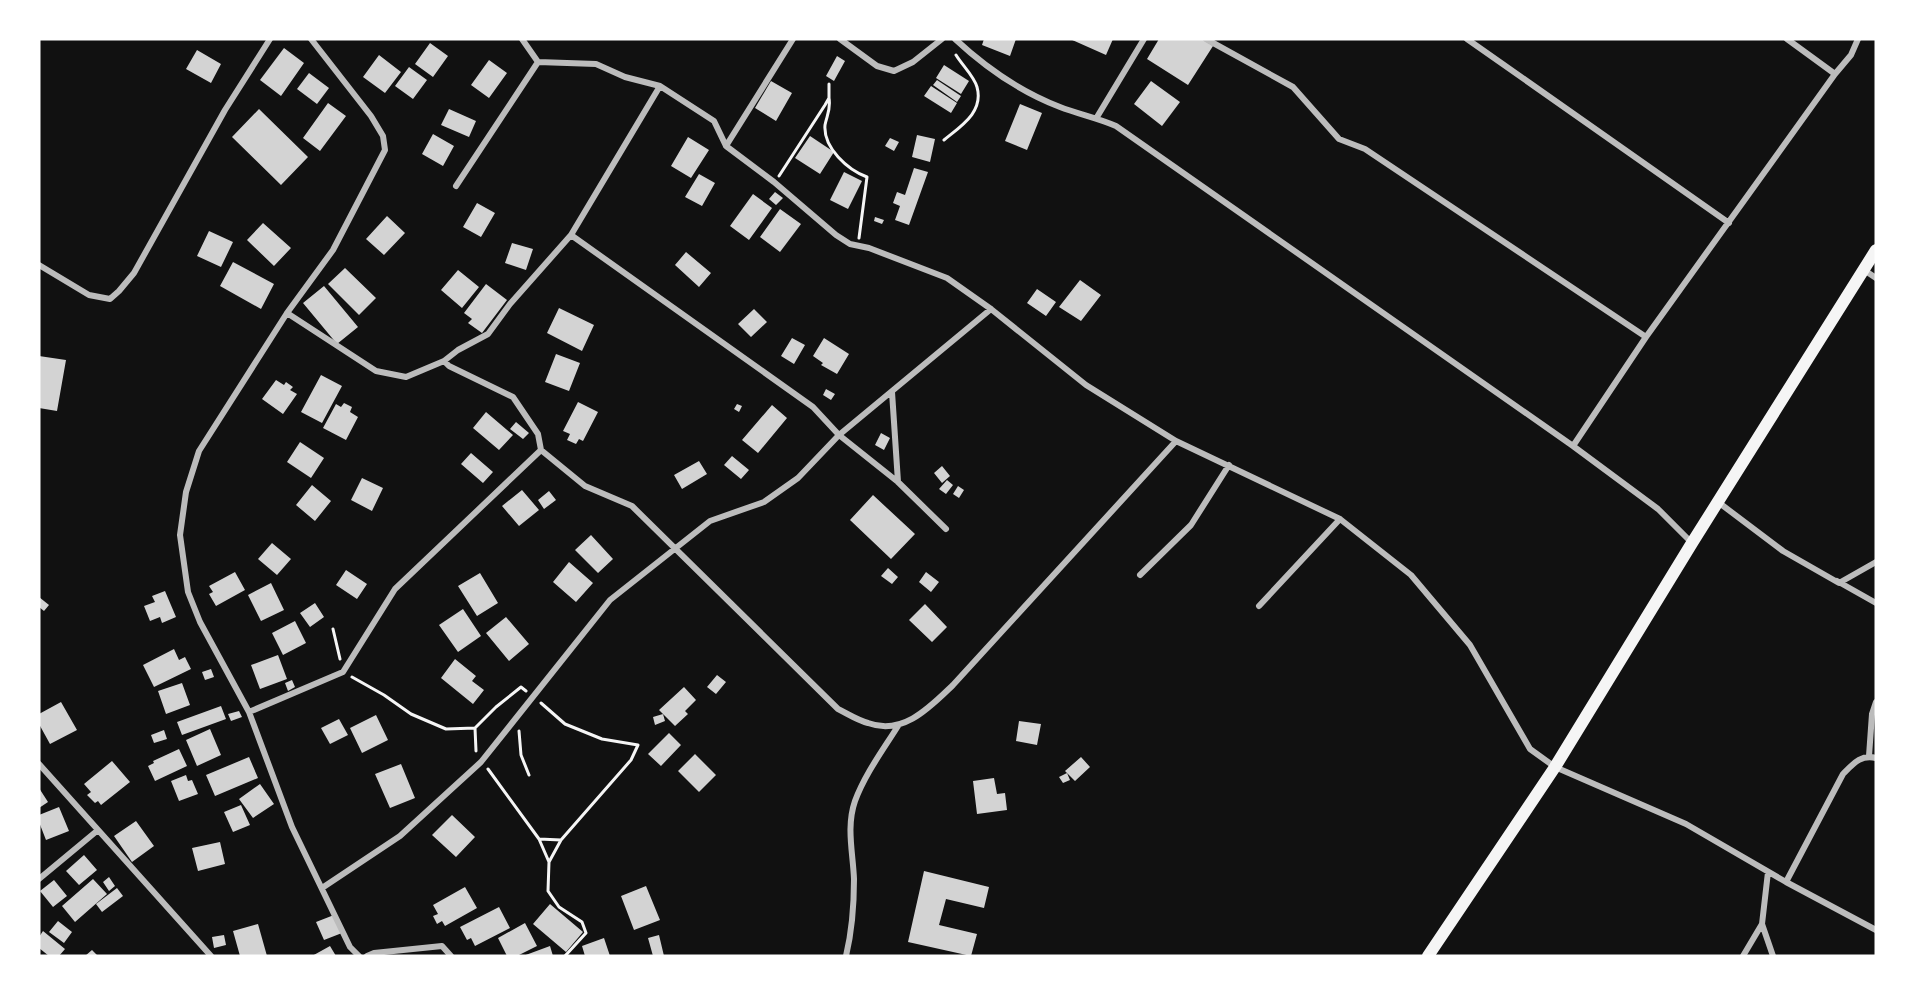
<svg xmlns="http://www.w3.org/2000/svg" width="1915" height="995" font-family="Manrope,sans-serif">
<rect width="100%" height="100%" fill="#111"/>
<!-- building -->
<path fill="#d3d3d3" d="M984,39h32l-6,17 -28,-11z
M1070,39h43l-7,16z
M1159,39h43l11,7 -25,39 -41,-26z
M430,43l18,13 -15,21 -18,-13z
M284,48l20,15 -23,33 -21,-16z
M197,50l24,14 -10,19 -25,-14z
M379,55l22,17 -16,21 -22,-16z
M837,56l8,5 -11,20 -8,-5z
M489,60l18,13 -18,25 -18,-13z
M944,65l25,16 -8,13 -25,-16z
M409,67l18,13 -14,19 -18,-13z
M309,73l20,15 -12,16 -20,-15z
M937,80l24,16 -4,6 -24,-17z
M771,81l21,12 -16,28 -21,-13z
M1151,81l29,21 -18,24 -28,-22z
M931,86l26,17 -6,10 -27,-17z
M328,103l18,13 -26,35 -17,-13z
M1020,104l22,9 -15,37 -22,-9z
M259,109l49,48 -27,28 -49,-48z
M449,109l27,12 -7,16 -28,-12z
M433,134l21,12 -11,20 -21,-12z
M917,135l18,4 -5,23 -18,-5z
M810,136l24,16 -14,22 -25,-16z
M688,137l21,13 -18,28 -20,-12z
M890,138l9,4 -5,9 -9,-5z
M914,168l14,4 -19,53 -14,-5 5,-14 -7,-3 4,-11 8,3z
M844,172l18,9 -14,28 -18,-9z
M699,174l16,9 -13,23 -17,-9z
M775,192l8,6 -7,7 -7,-6z
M753,194l19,14 -23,32 -19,-14z
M477,203l18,10 -14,24 -18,-10z
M780,209l21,15 -21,28 -20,-15z
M387,216l18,17 -21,22 -18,-16z
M875,217l9,3 -2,4 -8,-3z
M263,223l28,25 -17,18 -27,-26z
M209,231l24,11 -12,25 -24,-11z
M512,243l21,6 -7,21 -21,-7z
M686,252l25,21 -12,14 -24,-22z
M233,262l41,22 -13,25 -41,-23z
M345,268l31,30 -17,17 -31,-31z
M458,270l21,17 -17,21 -21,-18z
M1080,280l21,15 -20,26 -22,-14z
M486,284l21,16 -25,33 -14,-10 4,-4 -8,-6z
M324,286l34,41 -21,17 -34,-41z
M1037,289l19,13 -10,14 -19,-13z
M559,308l35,17 -12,26 -35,-18z
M754,309l13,13 -16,15 -13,-13z
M792,338l13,7 -11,19 -13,-8z
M824,338l25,16 -12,20 -16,-9 2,-2 -10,-7z
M556,354l24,9 -11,28 -24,-9z
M39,356l27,4 -9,51 -18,-3z
M321,375l21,11 -20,37 -21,-11z
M276,380l8,5 2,-3 7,5 -3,3 7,4 -14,20 -21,-15z
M826,389l9,5 -4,6 -8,-5z
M578,402l20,10 -15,29 -4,-2 -3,5 -9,-4 3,-6 -7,-3z
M344,403l8,4 -2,5 8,5 -12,23 -23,-12 13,-24 5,3z
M737,404l5,2 -3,6 -5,-3z
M772,405l15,13 -29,35 -16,-13z
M486,412l27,23 -14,15 -26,-22z
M516,422l13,11 -6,6 -13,-10z
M881,433l9,5 -6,12 -9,-5z
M300,442l24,16 -13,20 -24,-16z
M471,453l22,19 -10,11 -22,-19z
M732,456l17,14 -8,9 -17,-14z
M699,461l8,13 -25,15 -8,-14z
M942,466l8,10 -8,7 -8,-10z
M362,478l21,10 -11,23 -21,-11z
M947,480l6,5 -7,9 -7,-5z
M312,485l19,16 -16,20 -19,-16z
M958,486l6,4 -5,8 -6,-4z
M522,490l17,20 -20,16 -17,-20z
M549,491l7,9 -12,9 -6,-9z
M873,495l42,39 -24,25 -41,-39z
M591,535l22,24 -15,14 -23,-23z
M272,543l19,16 -14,16 -19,-16z
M569,562l24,21 -17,19 -23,-20z
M888,568l10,9 -6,7 -11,-8z
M346,570l21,14 -10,15 -21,-14z
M235,572l10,18 -29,16 -7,-12 4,-2 -4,-6z
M926,572l13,10 -8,10 -12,-10z
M480,573l18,30 -21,13 -19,-30z
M271,583l13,27 -23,11 -13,-26z
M165,591l11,26 -14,6 -2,-6 -10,4 -6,-15 11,-4 -3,-6z
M39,597l10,8 -5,6 -5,-4z
M315,603l9,14 -14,10 -10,-14z
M925,604l22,23 -15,15 -23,-22z
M463,609l18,27 -23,16 -19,-27z
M506,617l23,27 -20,17 -23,-28z
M295,621l11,22 -23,12 -11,-22z
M174,649l5,11 6,-3 6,12 -37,18 -11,-22z
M278,655l9,24 -27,10 -9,-24z
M455,659l21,17 -4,5 12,9 -11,14 -32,-26z
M211,669l3,8 -9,3 -3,-8z
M717,675l9,7 -10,12 -9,-7z
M292,680l3,7 -7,4 -3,-8z
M182,683l8,22 -24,9 -8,-23z
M684,687l12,13 -11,11 3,3 -13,12 -16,-16z
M61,702l16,28 -27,14 -11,-20v-10z
M221,706l5,13 -44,16 -5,-13z
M239,711l3,6 -11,4 -3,-7z
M663,714l2,7 -10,4 -2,-8z
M376,715l12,25 -26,13 -12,-25z
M339,719l9,16 -18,9 -9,-16z
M1019,721l22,3 -4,21 -21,-4z
M210,729l11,26 -24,11 -11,-26z
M164,730l3,9 -13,4 -3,-8z
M669,733l12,12 -20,21 -13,-12z
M179,749l8,17 -32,15 -7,-15 6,-3 -1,-2z
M695,754l21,21 -17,17 -21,-21z
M249,757l9,21 -43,18 -9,-21z
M1081,757l9,10 -15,14 -10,-10z
M112,761l18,21 -29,23 -3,-4 -3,2 -8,-8 4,-3 -7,-8z
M401,764l14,34 -25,10 -15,-34z
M1067,773l3,7 -7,3 -4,-6z
M186,775l2,6 4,-1 6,14 -19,7 -8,-20z
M994,778l3,16 8,-1 2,17 -30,4 -4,-33z
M260,784l14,20 -21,14 -14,-19z
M39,788l9,14 -9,6z
M241,805l9,20 -17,7 -9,-20z
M59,807l10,24 -23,9 -7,-18v-7z
M452,815l23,22 -19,20 -24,-22z
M136,821l18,25 -22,16 -18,-26z
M220,842l5,22 -27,7 -6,-23z
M84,855l13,15 -18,15 -13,-14z
M924,871l65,16 -5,21 -38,-9 -7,26 38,9 -6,22 -63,-14z
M109,877l6,9 -6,5 -6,-9z
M93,879l14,15 -32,28 -13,-16z
M54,880l13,16 -14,11 -13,-16z
M646,886l14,34 -26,10 -13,-34z
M465,887l12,21 -32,18 -3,-5 -5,3 -4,-8 5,-2 -5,-9z
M117,888l6,8 -21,16 -6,-8z
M550,904l33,28 -17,20 -33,-28z
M499,907l11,21 -35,18 -4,-8 -4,2 -7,-13z
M334,915l8,18 -18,7 -8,-18z
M58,921l14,11 -8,11 -15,-11z
M525,923l12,23 -20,10h-10l-9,-18z
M258,924l9,32h-27l-7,-25z
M43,931l22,18 -6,7h-10l-10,-8v-11z
M224,935l2,10 -12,3 -2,-11z
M659,935l5,21h-11l-5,-18z
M604,938l6,18h-25l-3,-10z
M330,946l6,10h-24z
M550,946l3,10h-30z
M92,950l6,6h-13z"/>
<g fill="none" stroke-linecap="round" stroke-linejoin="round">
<!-- path -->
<path stroke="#f5f5f5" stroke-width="3" d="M829,98c2,11 -2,17 -4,27 -2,23 23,45 42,52l-8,61
M944,140c17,-14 40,-28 33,-53 -3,-11 -15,-22 -21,-32
M779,176l46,-71 4,-7v-14
M333,629l7,30
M352,677l32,18 27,19 35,15 29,-1
M541,703l24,21 37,15 36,6 -7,15 -70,80 -12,22 -1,29 11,16 23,15 4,11 -21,23
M519,731l2,24 8,20
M476,751l-1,-23 21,-21 25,-20 5,4
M488,769l51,70 10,23
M539,839l22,1"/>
<!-- minor -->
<path stroke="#bcbcbc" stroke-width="6" d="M311,39l60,77 12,20 2,14 -52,100 -46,63 -88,138 -13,41 -6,43 8,57 12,30 49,90 43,115 58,120 9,9
M522,39l16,23 58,2 29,13 35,9 54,35 12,25 48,36 62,53 14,9 19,4 78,30 44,31 95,76 90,56 164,78 71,56 59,70 60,104 25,18 131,57 100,58 90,48
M840,39l37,27 17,5 19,-9 29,-23
M955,39c30,28 66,53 105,68 18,7 38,11 56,19l457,320 85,63 34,34
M1206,39l87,48 46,52 26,10 281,188
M1467,39l262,184
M1787,39l48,35
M1097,117l47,-78
M726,146l67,-107
M456,186l82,-124
M571,235l242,172 26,28 59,47 48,47
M39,265l50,30 21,4 9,-8 15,-18 91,-163 45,-71
M1864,270l12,8
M287,313l89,58 30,6 38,-16 14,-11 30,-16 22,-30 61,-69 89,-149
M444,361l5,5 64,31 25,37 3,16 44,36 47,20 206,203c10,5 19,11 30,14 35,13 62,-16 85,-38l223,-244
M892,392l6,90
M1573,446l73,-109 189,-263 16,-19 7,-16
M1718,502l65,49 56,32 37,-21
M1140,575l51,-50 38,-60
M1837,581l39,22
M1259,606l81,-87
M249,712l94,-40 52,-83 146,-139
M1869,756l3,-42 4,-12
M39,764l172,192
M1768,872l-6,52 11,32
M39,879l59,-49
M1786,882l57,-108c10,-10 18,-20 33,-16
M322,888l78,-52 81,-74 129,-162 100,-79 54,-19 34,-24 41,-43 152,-126
M367,956l7,-3 68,-7 9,10
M846,956c6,-25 8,-52 8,-77 -1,-26 -8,-52 1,-78 10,-27 28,-51 43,-75
M1743,956l19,-32"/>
<!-- primary -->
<path stroke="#f5f5f5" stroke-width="12" d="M1428,956l127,-189 137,-224 184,-293"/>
</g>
<!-- border -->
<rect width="1915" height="995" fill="none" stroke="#ffffff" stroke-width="81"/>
</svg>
